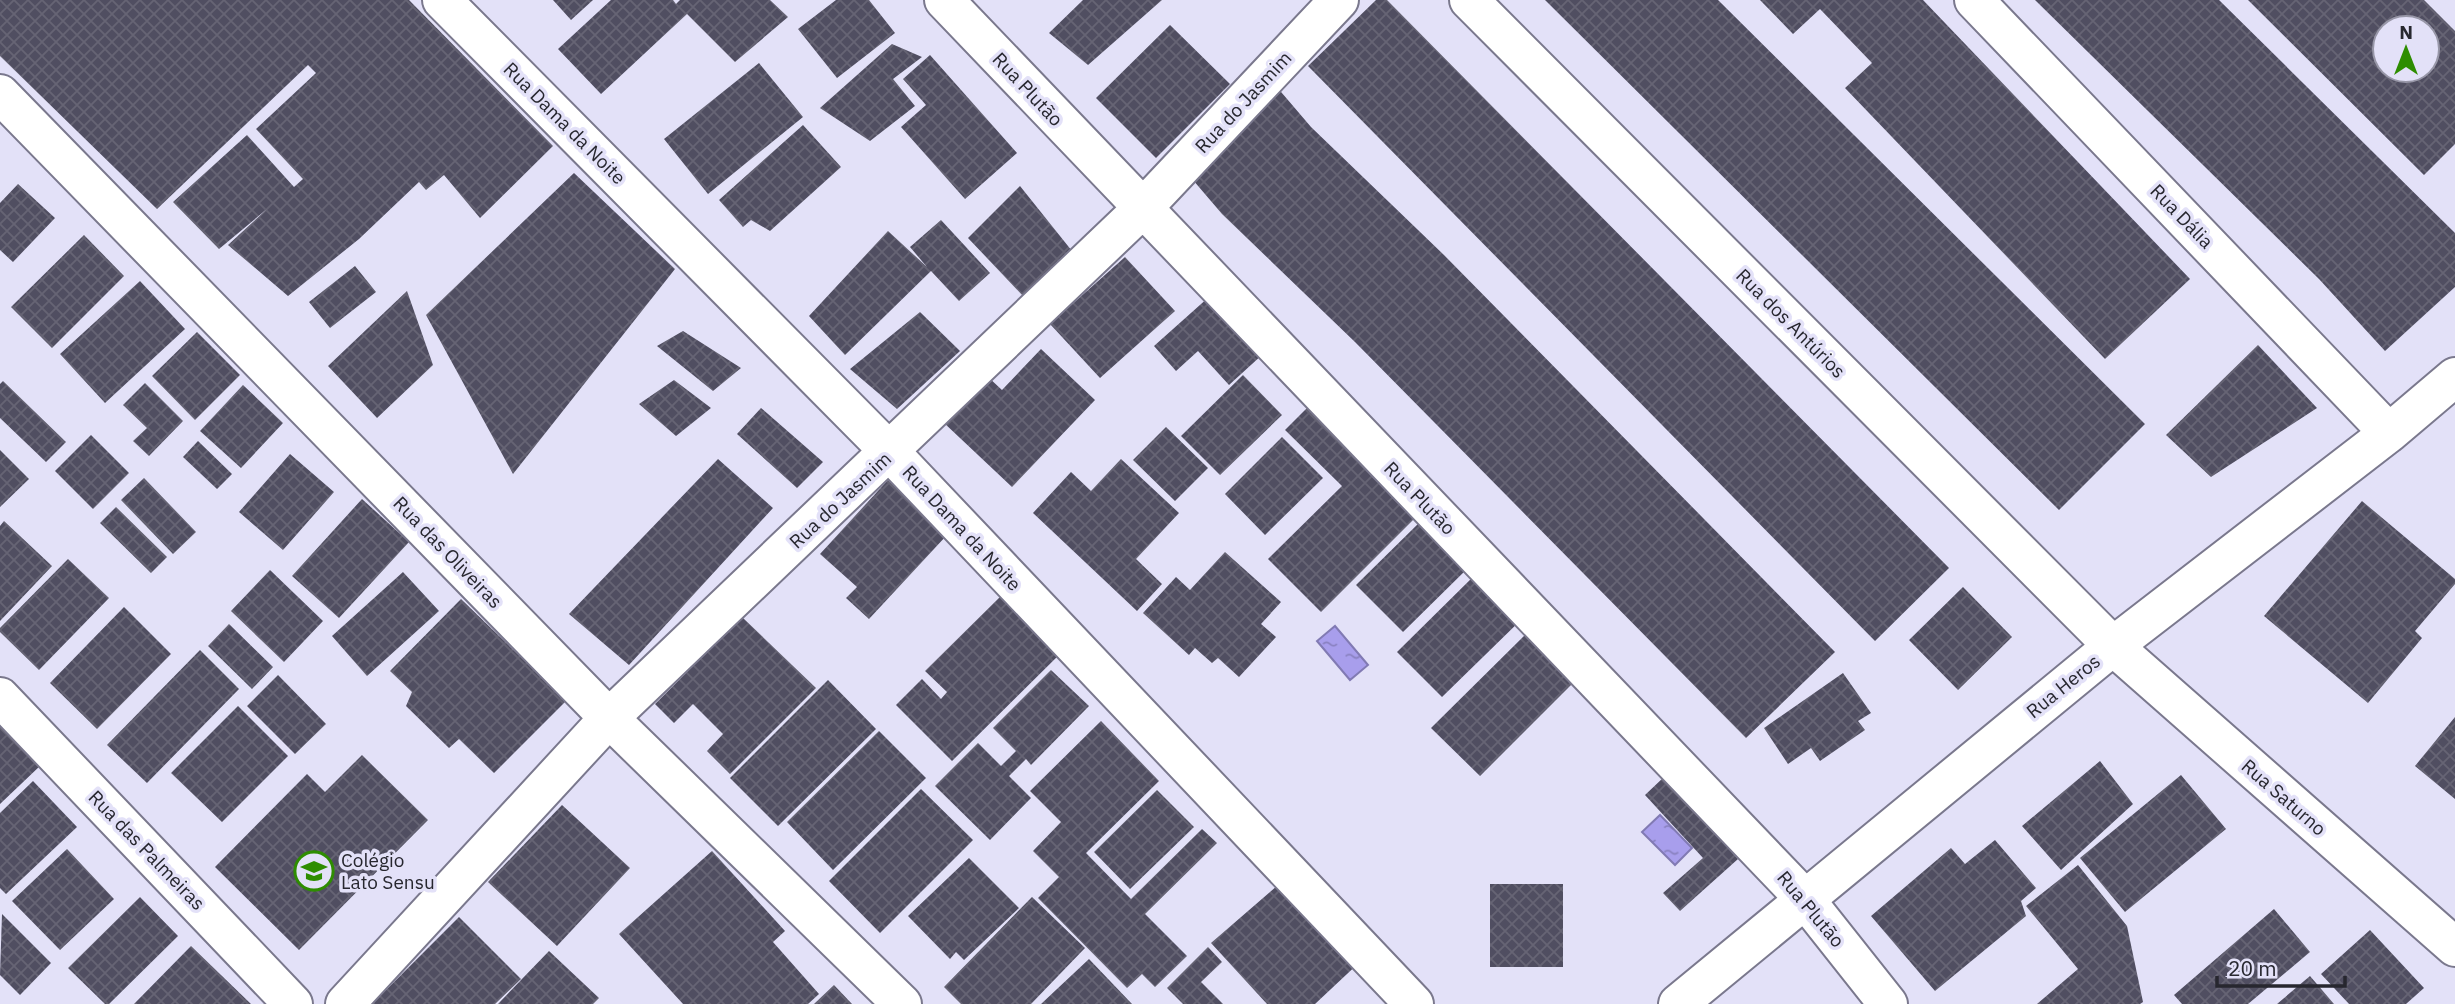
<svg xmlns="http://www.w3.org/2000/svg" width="2455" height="1004" font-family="'IBM Plex Sans',sans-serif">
<defs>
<pattern id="water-ripples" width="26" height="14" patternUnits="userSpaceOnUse" patternTransform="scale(1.75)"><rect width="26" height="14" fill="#a89eec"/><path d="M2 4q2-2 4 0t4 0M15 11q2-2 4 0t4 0" fill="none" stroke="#8981c0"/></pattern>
<pattern id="building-cross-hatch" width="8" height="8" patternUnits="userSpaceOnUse" patternTransform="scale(1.75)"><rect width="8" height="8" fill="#504e61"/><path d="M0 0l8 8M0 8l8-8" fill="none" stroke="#666474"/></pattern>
</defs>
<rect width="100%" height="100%" fill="#e3e1f8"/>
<!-- water -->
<path fill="url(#water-ripples)" stroke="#817ab3" stroke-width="2" d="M1335,626l33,39 -18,15 -33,-39z
M1660,815l32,33 -17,17 -33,-33z"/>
<!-- building -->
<path fill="url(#building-cross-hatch)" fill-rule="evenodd" d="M0,0h409l144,146 -73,72 -36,-43 -18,15 -7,-8 -60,57 -71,57 -60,-51 39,-36 -48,40 -46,-47 74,-67 47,52 9,-8 -47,-50 60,-56 -8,-8 -151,144 -157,-153z
M553,0h40l-22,20z
M611,0h62l3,4 4,-4h90l18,17 -53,45 -48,-48 -86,80 -43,-45z
M836,0h33l26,33 -58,45 -39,-49z
M1083,0h79l-74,65 -39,-32z
M1376,0h11l562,568 -74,73 -567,-575z
M1545,0h173l427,424 -86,86z
M1760,0h163l267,279 -85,80 -260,-271 27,-25 -52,-54 -27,25z
M2035,0h184l236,233v54l-70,64 -66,-72z
M2248,0h176l31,31v113l-31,31zM2385,28h42v42h-42z
M1170,25l60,59 -74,74 -60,-60z
M892,44l30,13 -29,22 22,27 -45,35 -50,-33z
M930,55l87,98 -52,46 -64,-72 25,-22 -23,-26z
M759,63l44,54 -95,77 -44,-55z
M1276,86l35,41 133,128 391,397 -89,86 -391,-396 -133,-128 -35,-41z
M803,125l38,42 -71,64 -19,-11 -8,7 -24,-27z
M574,173l101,96 -162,205 -87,-159z
M18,184l37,34 -42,44 -13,-12v-47z
M1020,186l52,65 -49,45 -55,-58z
M941,220l49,53 -31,28 -28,-30 -86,84 -36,-39 79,-85 39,36 -17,-20z
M84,235l40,41 -72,72 -41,-41z
M1125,257l50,54 -75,67 -50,-54z
M355,266l21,26 -46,36 -21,-26z
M140,281l45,48 -80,74 -45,-49z
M407,291l26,74 -56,53 -49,-52z
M1210,296l53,58 -34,31 -31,-34 -22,20 -22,-25z
M920,312l40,39 -63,58 -47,-40z
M683,331l58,37 -28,23 -56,-45z
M197,332l43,43 -45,45 -43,-44z
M2258,345l59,63 -106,69 -45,-42z
M1041,349l54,51 -83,87 -69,-65 44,-46 15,14z
M1243,375l39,40 -62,60 -39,-39z
M674,380l37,28 -35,28 -37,-32z
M3,381l63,61 -20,20 -46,-44v-34z
M145,383l38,38 -34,35 -16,-15 14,-13 -24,-23z
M243,385l40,38 -42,45 -41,-37z
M1316,399l107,111 -102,102 -53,-53 74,-73 -57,-56z
M761,408l62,54 -26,26 -60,-54z
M1166,427l42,41 -33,33 -42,-41z
M91,435l38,38 -36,36 -38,-38z
M1282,437l41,41 -58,57 -40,-41z
M198,441l34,33 -15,15 -34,-32z
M0,450l29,29 -29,28z
M290,454l44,38 -51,58 -44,-38z
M718,459l55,49 -144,157 -60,-51z
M1121,459l58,54 -43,46 26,25 -25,27 -104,-98 38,-41 20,19z
M144,478l52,54 -23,22 -52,-54z
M888,480l59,55 -78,84 -23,-21 11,-11 -37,-33z
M362,499l47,43 -70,76 -47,-42z
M2362,501l93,78v5l-40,47 7,7 -54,65 -104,-87z
M116,507l51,50 -16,16 -51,-50z
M1422,520l47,47 -66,65 -47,-47z
M4,521l48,45 -52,55v-95z
M1225,552l56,50 -20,22 15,13 -37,40 -21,-19 -6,5 -17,-15 -6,7 -46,-42 33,-36 14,13z
M68,559l41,39 -70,72 -39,-38v-4z
M270,570l53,51 -39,41 -53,-51z
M1479,571l45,46 -82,80 -45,-45z
M403,572l36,39 -72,65 -35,-40z
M1963,587l49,50 -54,53 -49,-50z
M1007,590l58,59 -113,112 -56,-56 26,-26 19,20 6,-7 -22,-21z
M461,599l105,102 -72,72 -35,-34 -10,9 -43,-42 6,-14 -22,-21z
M124,607l47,47 -74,75 -47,-46z
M742,617l74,71 -86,86 -23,-23 16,-17 -30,-30 -19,19 -19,-19z
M229,624l44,43 -21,22 -44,-43z
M1528,632l48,48 -96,96 -49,-48z
M200,650l39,39 -92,94 -40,-38z
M1051,670l38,36 -58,59 -5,-6 -17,17 22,22 -41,42 -55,-54 43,-43 23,23 15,-15 -23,-23z
M1843,673l28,40 -13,8 7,9 -45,31 -9,-13 -23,16 -24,-36z
M278,675l48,49 -31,30 -48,-48z
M828,680l48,49 -98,97 -48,-48z
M238,706l50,50 -66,66 -51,-49z
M2455,717v82l-40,-33z
M1101,721l58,60 -73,72 45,46 71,-70 15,14 -72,71 42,42 -32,31 -13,-13 -15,14 -89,-90 21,-21 -26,-26 28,-29 -31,-31z
M0,722l41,43 -41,39z
M879,731l47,47 -93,92 -46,-48z
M362,755l66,65 -129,130 -84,-83 92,-93 18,18z
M2100,761l33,43 -72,66 -39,-44z
M2181,775l45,54 -101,83 -45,-54z
M1664,777l74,82 -58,52 -17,-18 40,-35 -58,-63z
M33,781l44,46 -71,67 -6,-6v-75z
M921,789l52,51 -93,93 -51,-52z
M1157,790l37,37 -64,62 -36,-37z
M562,805l68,63 -73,78 -69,-64z
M1995,840l41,48 -15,13 5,15 -91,75 -64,-75 80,-68 14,16z
M67,849l47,50 -54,51 -48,-49z
M712,851l73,80 -12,11 46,52 -11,10h-125l-64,-70z
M969,858l50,50 -55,52 -8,-8 -6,7 -42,-43z
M2078,865l49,61 16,76 -3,2h-103l41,-35 -52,-63z
M1285,879l78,80 -48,45h-48l-56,-61z
M1490,884h73v83h-73z
M140,897l38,39 -69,68h-4l-37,-36z
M1032,897l53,51 -54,56h-70l-17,-17z
M2274,909l36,43 -62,52h-66l-8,-9z
M2,914l49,49 -31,32 -20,-20z
M459,917l62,62 -26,25h-123z
M2370,930l54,58 -18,16h-57l-28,-30z
M191,946l60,58h-117z
M1208,947l14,15 -21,20 22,22h-40l-16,-16z
M549,951l50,47 -6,6h-95z
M1089,959l43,45h-91z
M2310,976l24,28h-57z
M834,985l18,19h-38z"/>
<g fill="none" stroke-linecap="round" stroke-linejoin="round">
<!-- street casing -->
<g stroke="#7a788d" stroke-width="42">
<path id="street" d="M442,0l448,452 524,552
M944,0l860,898 84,106
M1469,0l644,646 342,301
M1974,0l415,433
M0,94l609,624 293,286
M0,697l293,307
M345,1004l264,-286 533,-509 197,-209
M1678,1004l435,-358 276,-213 66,-56"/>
</g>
<!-- street -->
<use href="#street" stroke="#fff" stroke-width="38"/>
</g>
<!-- icons -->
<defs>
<g id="school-ring" transform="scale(2.0125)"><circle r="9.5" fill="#e3e1f8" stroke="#2e8d01" stroke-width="1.5"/><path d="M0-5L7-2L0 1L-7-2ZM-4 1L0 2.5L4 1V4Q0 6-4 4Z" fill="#2e8d01"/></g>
</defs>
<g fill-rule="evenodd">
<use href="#school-ring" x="314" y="871"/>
</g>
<g text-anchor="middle" stroke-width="7" stroke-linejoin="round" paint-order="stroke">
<!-- street labels -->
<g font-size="19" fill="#27272f" stroke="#e3e1f8">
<text transform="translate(1028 89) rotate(47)" y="7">Rua Plutão</text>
<text transform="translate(1243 102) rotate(-47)" y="7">Rua do Jasmim</text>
<text transform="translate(565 123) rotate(45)" y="7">Rua Dama da Noite</text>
<text transform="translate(2182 216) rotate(46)" y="7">Rua Dália</text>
<text transform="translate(1791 323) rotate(45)" y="7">Rua dos Antúrios</text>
<text transform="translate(1420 498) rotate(46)" y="7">Rua Plutão</text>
<text transform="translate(840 500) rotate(-43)" y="7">Rua do Jasmim</text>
<text transform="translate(962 528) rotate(47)" y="7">Rua Dama da Noite</text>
<text transform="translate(448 552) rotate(46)" y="7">Rua das Oliveiras</text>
<text transform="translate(2063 686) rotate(-39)" y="7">Rua Heros</text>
<text transform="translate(2284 797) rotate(41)" y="7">Rua Saturno</text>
<text transform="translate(147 850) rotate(46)" y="7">Rua das Palmeiras</text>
<text transform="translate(1811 909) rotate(50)" y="7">Rua Plutão</text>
</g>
<!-- poi labels -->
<g font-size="19" fill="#27272f" stroke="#e3e1f8" text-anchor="start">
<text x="341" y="867">Colégio<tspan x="341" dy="22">Lato Sensu</tspan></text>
</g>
</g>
<!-- north arrow -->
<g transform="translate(2406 49)"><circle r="33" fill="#e3e1f8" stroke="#9897a8" stroke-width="2"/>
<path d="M0-5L12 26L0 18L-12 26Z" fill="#2e8d01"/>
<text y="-10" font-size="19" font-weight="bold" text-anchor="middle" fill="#27272f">N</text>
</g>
<!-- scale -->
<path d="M2217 976v10h128v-10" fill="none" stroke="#27272f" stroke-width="3.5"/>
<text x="2228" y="976" font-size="21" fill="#27272f" stroke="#e3e1f8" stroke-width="5" paint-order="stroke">20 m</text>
</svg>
